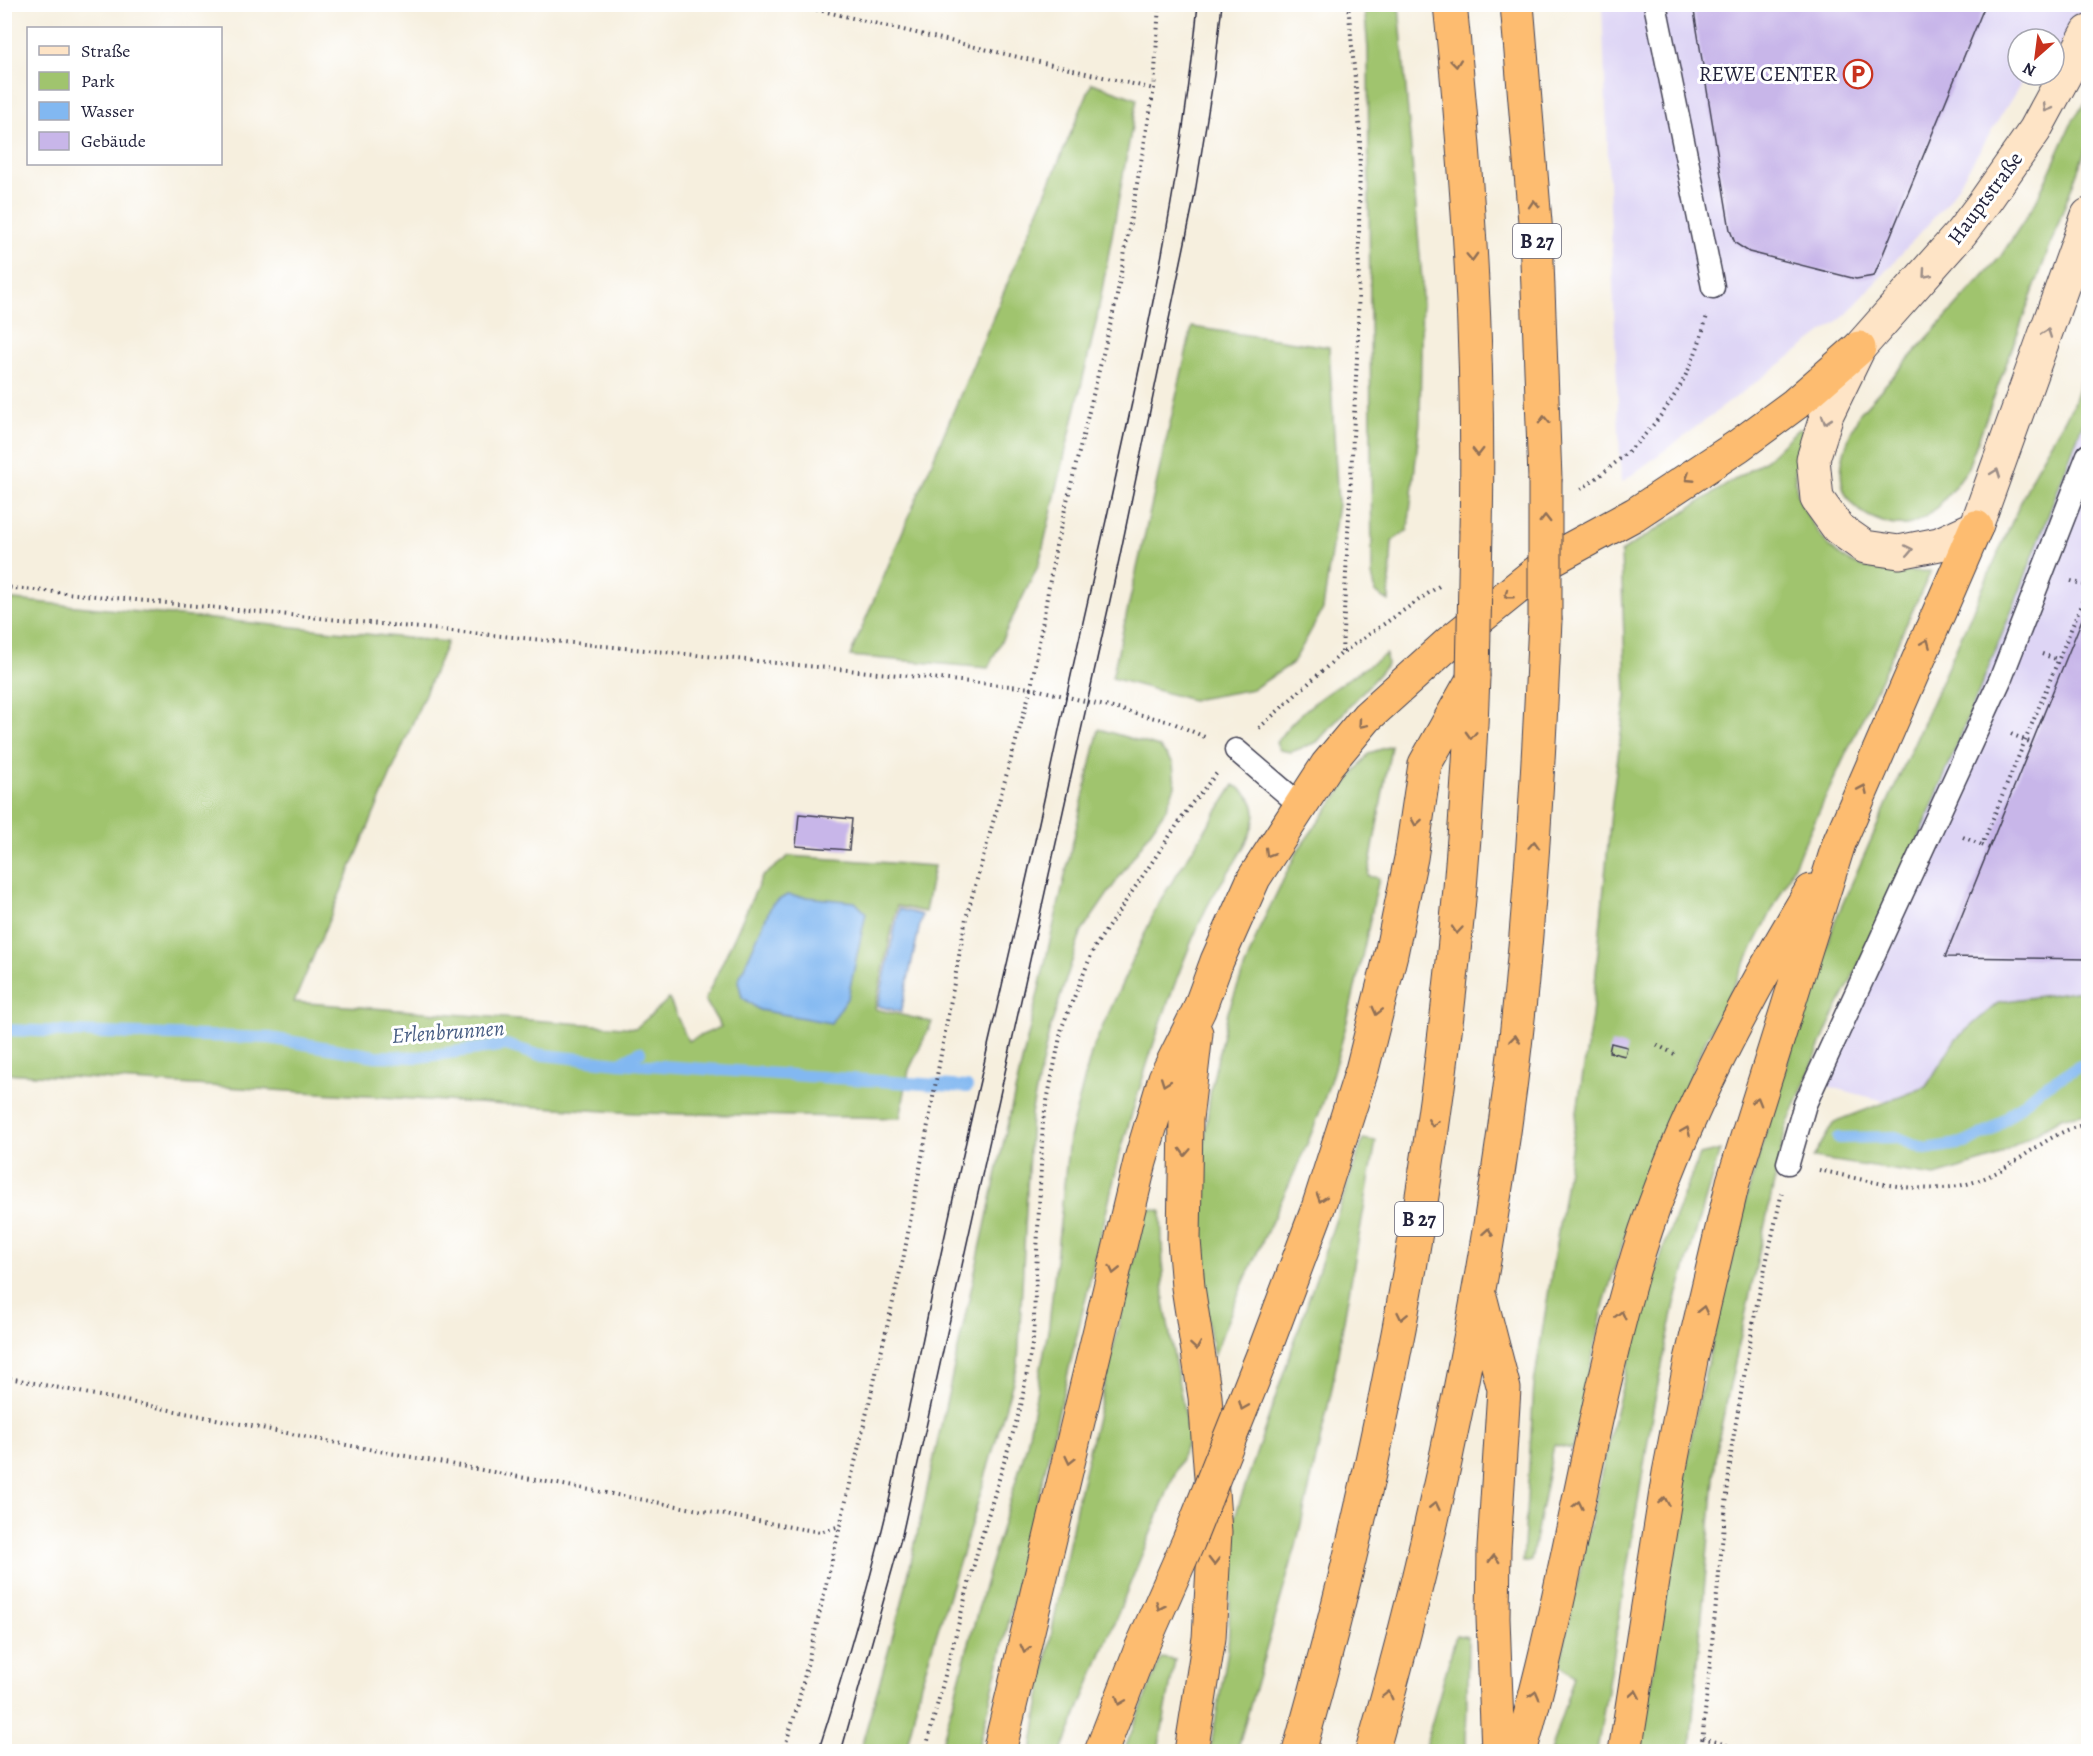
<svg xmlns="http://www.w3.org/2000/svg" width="2093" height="1756" font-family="Alegreya,serif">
<rect width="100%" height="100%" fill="#fff"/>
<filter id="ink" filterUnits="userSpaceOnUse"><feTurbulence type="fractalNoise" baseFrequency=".0167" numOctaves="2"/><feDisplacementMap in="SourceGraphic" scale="12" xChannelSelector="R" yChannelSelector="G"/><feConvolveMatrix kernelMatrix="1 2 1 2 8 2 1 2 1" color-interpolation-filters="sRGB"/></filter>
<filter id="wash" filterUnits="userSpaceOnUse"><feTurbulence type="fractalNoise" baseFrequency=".008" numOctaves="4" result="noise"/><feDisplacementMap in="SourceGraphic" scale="24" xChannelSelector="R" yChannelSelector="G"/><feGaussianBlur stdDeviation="1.35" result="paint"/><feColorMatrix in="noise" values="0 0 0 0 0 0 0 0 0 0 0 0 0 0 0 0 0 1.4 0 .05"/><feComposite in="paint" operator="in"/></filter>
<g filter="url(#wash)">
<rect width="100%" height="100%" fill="#f6efde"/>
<!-- built -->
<path fill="#ded5f5" d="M1602,5h486v78l-34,-16v-28h-36v36h8l-78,127 -102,113 -225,168z
M2088,372v702l-196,29 -69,-18z"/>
<!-- green -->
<path fill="#a0c46e" stroke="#617354" stroke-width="1.5" d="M1364,5h35l23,275 -2,142 -12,108 -16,11 -3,60 -13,-8 -4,-18 -4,-526z
M1092,83l45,16 -41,224 -57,241 -51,104 -138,-12z
M2085,104l3,2v37l-121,327c-15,20 -31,45 -56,54 -11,3 -25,0 -36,-5 -51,-20 -34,-69 -15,-106l141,-157 35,-54 38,-84z
M1192,327l137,20 9,157 -15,105 -30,54 -40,26 -61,11 -80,-22z
M2088,356v53l-66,176 -114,280 -79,160 -43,103 -69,317 -27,306 -50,1 53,-326 52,-224 36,-121 54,-160 200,-451 37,-63z
M1798,429l6,1 1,3c-3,13 -9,28 -10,41 -1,30 31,78 58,89 24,11 53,8 78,8l-148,318 -81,159 -70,166 -28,89 -31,146 -19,-4 -23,116 -8,2 11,-179 58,-368 20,-215 14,-105 -5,-144 146,-93z
M4,599l443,43 -153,360 342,26 33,-29 19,42 33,-14 -16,-27 57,-123 27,-21 145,10 -9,46 -28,-6 -22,103 57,13 -23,48 -9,48 -265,-5 -630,-40z
M1386,654l1,11 -70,77 -26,10 -11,-2 -4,-7c25,-39 72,-63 110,-89z
M1099,729l60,18 14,16 2,23 -9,23 -85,124 -32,99 -18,82 -13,250 -45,155 -52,164 -15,68h-46l42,-148 104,-472z
M1391,746l-23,130 11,2c-19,87 -35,176 -69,259 -31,74 -70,144 -96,220l-17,-102 4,-88 10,-79 17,-76 32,-85 38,-77 71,-97z
M1234,785c14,7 24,19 20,36 -8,33 -36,61 -50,92 -35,77 -59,156 -83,237l-143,601h-38l47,-175 40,-132 22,-119 20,-187 23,-88 67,-148z
M2088,989v124l-25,4 -71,42 -57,17 -122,-18 21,-36 92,-35 29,-47 44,-38z
M1363,1139l13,2 -45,252 -35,153 -59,205h-27l18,-101 5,-128z
M1720,1150l-45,153 -21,101 -57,347 -47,1 24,-76 -14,-12c37,-171 69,-347 140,-509z
M1146,1208l15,3 3,91 25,137 -127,312h-30l12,-79 34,-174z
M1456,1635l12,2 -2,114h-42z
M1161,1658l14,2 -17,91h-34z"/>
<!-- water -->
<path fill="#82b8f1" stroke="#526d96" stroke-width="1.5" d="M787,895l68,7 11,11 -18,84 -17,26 -72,-13 -17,-13 -4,-16 34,-77z
M899,909l23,6 -21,97 -23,-6z"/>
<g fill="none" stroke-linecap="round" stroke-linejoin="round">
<!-- stream -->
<path stroke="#82b8f1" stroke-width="12" d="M4,1030l266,8 105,18 44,1 87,-12 29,9 84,9 348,24
M620,1063l20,-11
M1838,1138l58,-1 29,12 40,-6 27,-13 48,-41 40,-23 8,1"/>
</g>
<g id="blocks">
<!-- building -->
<path fill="#c8b6e9" d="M1693,5h292l-111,271 -18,3 -107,-27 -14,-9 -5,-13z
M2083,617l5,3v339l-143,-2z
M799,814l53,5 -3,31 -53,-4z
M1611,1043l16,4 -2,9 -16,-4z"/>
</g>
</g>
<g filter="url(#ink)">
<use href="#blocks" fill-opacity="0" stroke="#424153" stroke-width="1.5"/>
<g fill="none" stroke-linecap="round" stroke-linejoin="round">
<!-- lane casing -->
<g stroke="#424153" stroke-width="25">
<path id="lane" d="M1655,4l58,283
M1236,750l63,54
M1788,1163l17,-59 196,-426 87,-223"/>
</g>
<!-- secondary casing -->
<g stroke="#424153" stroke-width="35">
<path id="secondary" d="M2088,32l-53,98 -49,70 -25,33 -102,115 -32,66 -14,45 4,40 21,29 27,19 34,5 40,-8 37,-17 112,-312"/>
</g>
<!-- highway casing -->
<g stroke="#424153" stroke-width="35">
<path id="highway" d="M1450,4c18,177 30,348 26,526
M1517,4l19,230 9,245
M1481,1300l23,89 -10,159 -1,70 5,134
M1264,1352l54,-144 44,-138 29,-116 20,-96 14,-94 45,-80
M999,1752l141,-590 25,-84 34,-68 18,-49 37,-83 73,-113 40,-48 83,-75 104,-84 81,-44 103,-68 57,-42 64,-56
M1101,1752l39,-101
M1191,1752l18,-114 6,-106 -10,-135 -17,-110 -4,-47 2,-121 10,-86
M1299,1752c99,-351 161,-711 174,-1075
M1372,1752c63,-220 110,-446 139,-672 19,-153 27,-306 34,-460
M1520,1752c45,-156 67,-318 111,-474 38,-135 108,-267 180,-387
M1625,1752l44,-279 22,-113 42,-178 106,-339 137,-316"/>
</g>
<!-- path -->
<path stroke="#424153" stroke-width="4" stroke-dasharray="1.5 4.5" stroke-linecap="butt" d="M793,4l361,85
M1159,4l-5,85 -38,212 -60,245 -25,142 140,34 36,16
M1581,489c64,-44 108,-96 126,-174
M2071,581l17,5
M4,587l1027,101 -65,230 -62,337 -107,453 -14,44
M1342,652l16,-314 2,-206 -12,-128
M2042,654l17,6
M1259,728l83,-75 97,-67
M2011,734l21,9
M1963,837l19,8
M1989,848l-7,-3 106,-257
M1657,1045l21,11
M1819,1170c56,12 118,32 172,5 34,-16 61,-45 97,-51
M4,1377l348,69 444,82 24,4 20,-6
M1703,1738l46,14
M925,1752l53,-203 43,-143 12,-67 10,-218 19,-94 32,-79 98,-145 25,-30
M1701,1752l31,-307 24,-137 26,-116"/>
<!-- lane -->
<use href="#lane" stroke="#fff" stroke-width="22"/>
<!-- secondary -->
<use href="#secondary" stroke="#fee4c6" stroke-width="33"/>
<!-- highway -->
<use href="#highway" stroke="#fdbc70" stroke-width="33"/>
<!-- tram -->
<path stroke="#22223b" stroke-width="1.5" d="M818,1752c27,-83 51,-166 71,-251 17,-76 31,-153 48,-229 35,-164 76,-327 111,-491 54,-257 125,-515 150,-777
M841,1752l61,-217 217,-975 75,-361 20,-124 8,-71"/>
<!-- highway-bridge casing -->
<g stroke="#424153" stroke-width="35" stroke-linecap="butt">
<path id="highway-bridge" d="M1545,620v-141
M1473,677l3,-147
M1140,1651l49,-111 75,-188"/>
</g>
<!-- highway-bridge -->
<use href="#highway-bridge" stroke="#fdbc70" stroke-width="33"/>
</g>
<!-- one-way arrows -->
<defs><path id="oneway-chevron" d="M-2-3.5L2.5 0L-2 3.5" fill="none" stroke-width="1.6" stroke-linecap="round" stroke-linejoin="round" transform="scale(1.5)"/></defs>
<g stroke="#906f56">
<use href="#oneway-chevron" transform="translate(1456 63) rotate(84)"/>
<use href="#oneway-chevron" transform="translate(1534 204) rotate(-94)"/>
<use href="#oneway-chevron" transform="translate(1472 257) rotate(88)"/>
<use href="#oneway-chevron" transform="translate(1544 420) rotate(-92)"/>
<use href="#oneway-chevron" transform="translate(1478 452) rotate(90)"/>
<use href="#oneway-chevron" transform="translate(1689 478) rotate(147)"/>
<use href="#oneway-chevron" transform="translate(1545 519) rotate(-90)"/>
<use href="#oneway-chevron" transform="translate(1508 595) rotate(142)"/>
<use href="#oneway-chevron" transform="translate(1926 643) rotate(-67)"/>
<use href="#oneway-chevron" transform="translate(1362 724) rotate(131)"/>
<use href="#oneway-chevron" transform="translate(1471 735) rotate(92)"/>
<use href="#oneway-chevron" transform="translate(1863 789) rotate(-66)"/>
<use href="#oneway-chevron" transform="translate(1416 822) rotate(99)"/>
<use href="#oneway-chevron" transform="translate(1534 845) rotate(-87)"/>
<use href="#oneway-chevron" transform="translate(1269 853) rotate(121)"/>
<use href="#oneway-chevron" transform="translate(1457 930) rotate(95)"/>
<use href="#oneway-chevron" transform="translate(1377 1011) rotate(104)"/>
<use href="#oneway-chevron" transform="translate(1515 1039) rotate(-84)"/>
<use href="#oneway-chevron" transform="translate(1165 1082) rotate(110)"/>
<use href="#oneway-chevron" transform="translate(1757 1101) rotate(-74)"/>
<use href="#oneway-chevron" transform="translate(1433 1123) rotate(98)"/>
<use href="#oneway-chevron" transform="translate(1686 1131) rotate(-67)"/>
<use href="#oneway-chevron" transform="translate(1185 1152) rotate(93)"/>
<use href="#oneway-chevron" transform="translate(1321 1198) rotate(108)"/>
<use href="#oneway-chevron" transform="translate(1488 1232) rotate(-81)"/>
<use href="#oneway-chevron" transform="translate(1114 1270) rotate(103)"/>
<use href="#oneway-chevron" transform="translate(1703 1310) rotate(-77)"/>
<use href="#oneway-chevron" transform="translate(1621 1315) rotate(-76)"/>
<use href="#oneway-chevron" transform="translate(1402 1316) rotate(102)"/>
<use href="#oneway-chevron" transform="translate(1196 1346) rotate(81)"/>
<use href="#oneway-chevron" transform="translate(1243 1406) rotate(112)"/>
<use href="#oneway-chevron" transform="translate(1070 1460) rotate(103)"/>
<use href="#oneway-chevron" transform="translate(1664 1501) rotate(-81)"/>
<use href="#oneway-chevron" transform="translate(1578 1505) rotate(-78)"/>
<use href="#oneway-chevron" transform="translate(1435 1506) rotate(-77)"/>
<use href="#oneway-chevron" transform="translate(1494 1559) rotate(-89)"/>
<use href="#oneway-chevron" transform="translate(1214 1561) rotate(91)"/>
<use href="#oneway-chevron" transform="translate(1160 1606) rotate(114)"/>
<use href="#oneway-chevron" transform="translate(1025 1649) rotate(104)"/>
<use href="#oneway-chevron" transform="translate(1635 1694) rotate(-80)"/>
<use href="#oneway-chevron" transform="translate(1388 1695) rotate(-76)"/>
<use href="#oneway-chevron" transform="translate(1535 1695) rotate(-75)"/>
<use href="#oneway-chevron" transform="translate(1120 1701) rotate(112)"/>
</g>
<g stroke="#9b8d87">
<use href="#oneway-chevron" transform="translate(2047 108) rotate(120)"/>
<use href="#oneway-chevron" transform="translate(1926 274) rotate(131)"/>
<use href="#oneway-chevron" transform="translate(2047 333) rotate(-70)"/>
<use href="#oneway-chevron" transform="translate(1826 420) rotate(109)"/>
<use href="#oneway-chevron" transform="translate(1996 473) rotate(-70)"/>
<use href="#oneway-chevron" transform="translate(1909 550) rotate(-12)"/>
</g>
</g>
<!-- icons -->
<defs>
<g id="parking-ring" transform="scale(1.5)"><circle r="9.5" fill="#fff" stroke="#c8321e" stroke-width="1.5"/><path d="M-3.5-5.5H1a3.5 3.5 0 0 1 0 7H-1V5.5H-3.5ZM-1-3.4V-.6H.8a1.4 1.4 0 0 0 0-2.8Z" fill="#c8321e"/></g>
</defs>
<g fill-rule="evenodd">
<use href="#parking-ring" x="1858" y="74"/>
</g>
<g text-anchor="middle" stroke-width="6" stroke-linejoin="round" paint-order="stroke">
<!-- shield labels -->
<g fill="#fff" stroke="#646476" stroke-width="1.5">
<rect x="1513" y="224" width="48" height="34" rx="4.5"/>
<rect x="1395" y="1202" width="48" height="34" rx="4.5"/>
</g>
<g font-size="20" font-weight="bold" fill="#22223b">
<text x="1537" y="248">B 27</text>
<text x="1419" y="1226">B 27</text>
</g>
<!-- poi labels -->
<g font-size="21" fill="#22223b" stroke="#fff" text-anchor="end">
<text x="1837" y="81">REWE CENTER</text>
</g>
<!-- street labels -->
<g font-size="21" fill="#22223b" stroke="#fff">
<text transform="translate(1985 198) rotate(-53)" y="7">Hauptstraße</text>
</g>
<!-- water labels -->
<g font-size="22" font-style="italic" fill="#485e84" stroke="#fff">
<text transform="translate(448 1031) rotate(-4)" y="8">Erlenbrunnen</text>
</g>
</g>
<!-- margin -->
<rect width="2093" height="1756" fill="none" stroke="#fff" stroke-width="24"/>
<!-- legend -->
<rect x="27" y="27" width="195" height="138" fill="#ffffff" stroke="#a7a7b1" stroke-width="1.5"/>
<rect x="39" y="46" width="30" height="9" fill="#fee4c6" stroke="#a7a7b1" stroke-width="1.5"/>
<text x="81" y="57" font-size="18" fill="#22223b">Straße</text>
<rect x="39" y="72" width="30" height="18" fill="#a0c46e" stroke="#a7a7b1" stroke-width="1.5"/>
<text x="81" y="87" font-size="18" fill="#22223b">Park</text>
<rect x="39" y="102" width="30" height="18" fill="#82b8f1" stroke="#a7a7b1" stroke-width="1.5"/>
<text x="81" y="117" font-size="18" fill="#22223b">Wasser</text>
<rect x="39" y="132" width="30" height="18" fill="#c8b6e9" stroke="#a7a7b1" stroke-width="1.5"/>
<text x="81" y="147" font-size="18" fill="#22223b">Gebäude</text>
<!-- north arrow -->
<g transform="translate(2036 57) rotate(208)"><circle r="28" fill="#ffffff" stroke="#a7a7b1" stroke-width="1.5"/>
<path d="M0-4.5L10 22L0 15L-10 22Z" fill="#c8321e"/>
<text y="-9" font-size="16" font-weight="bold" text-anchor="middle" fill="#22223b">N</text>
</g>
</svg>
